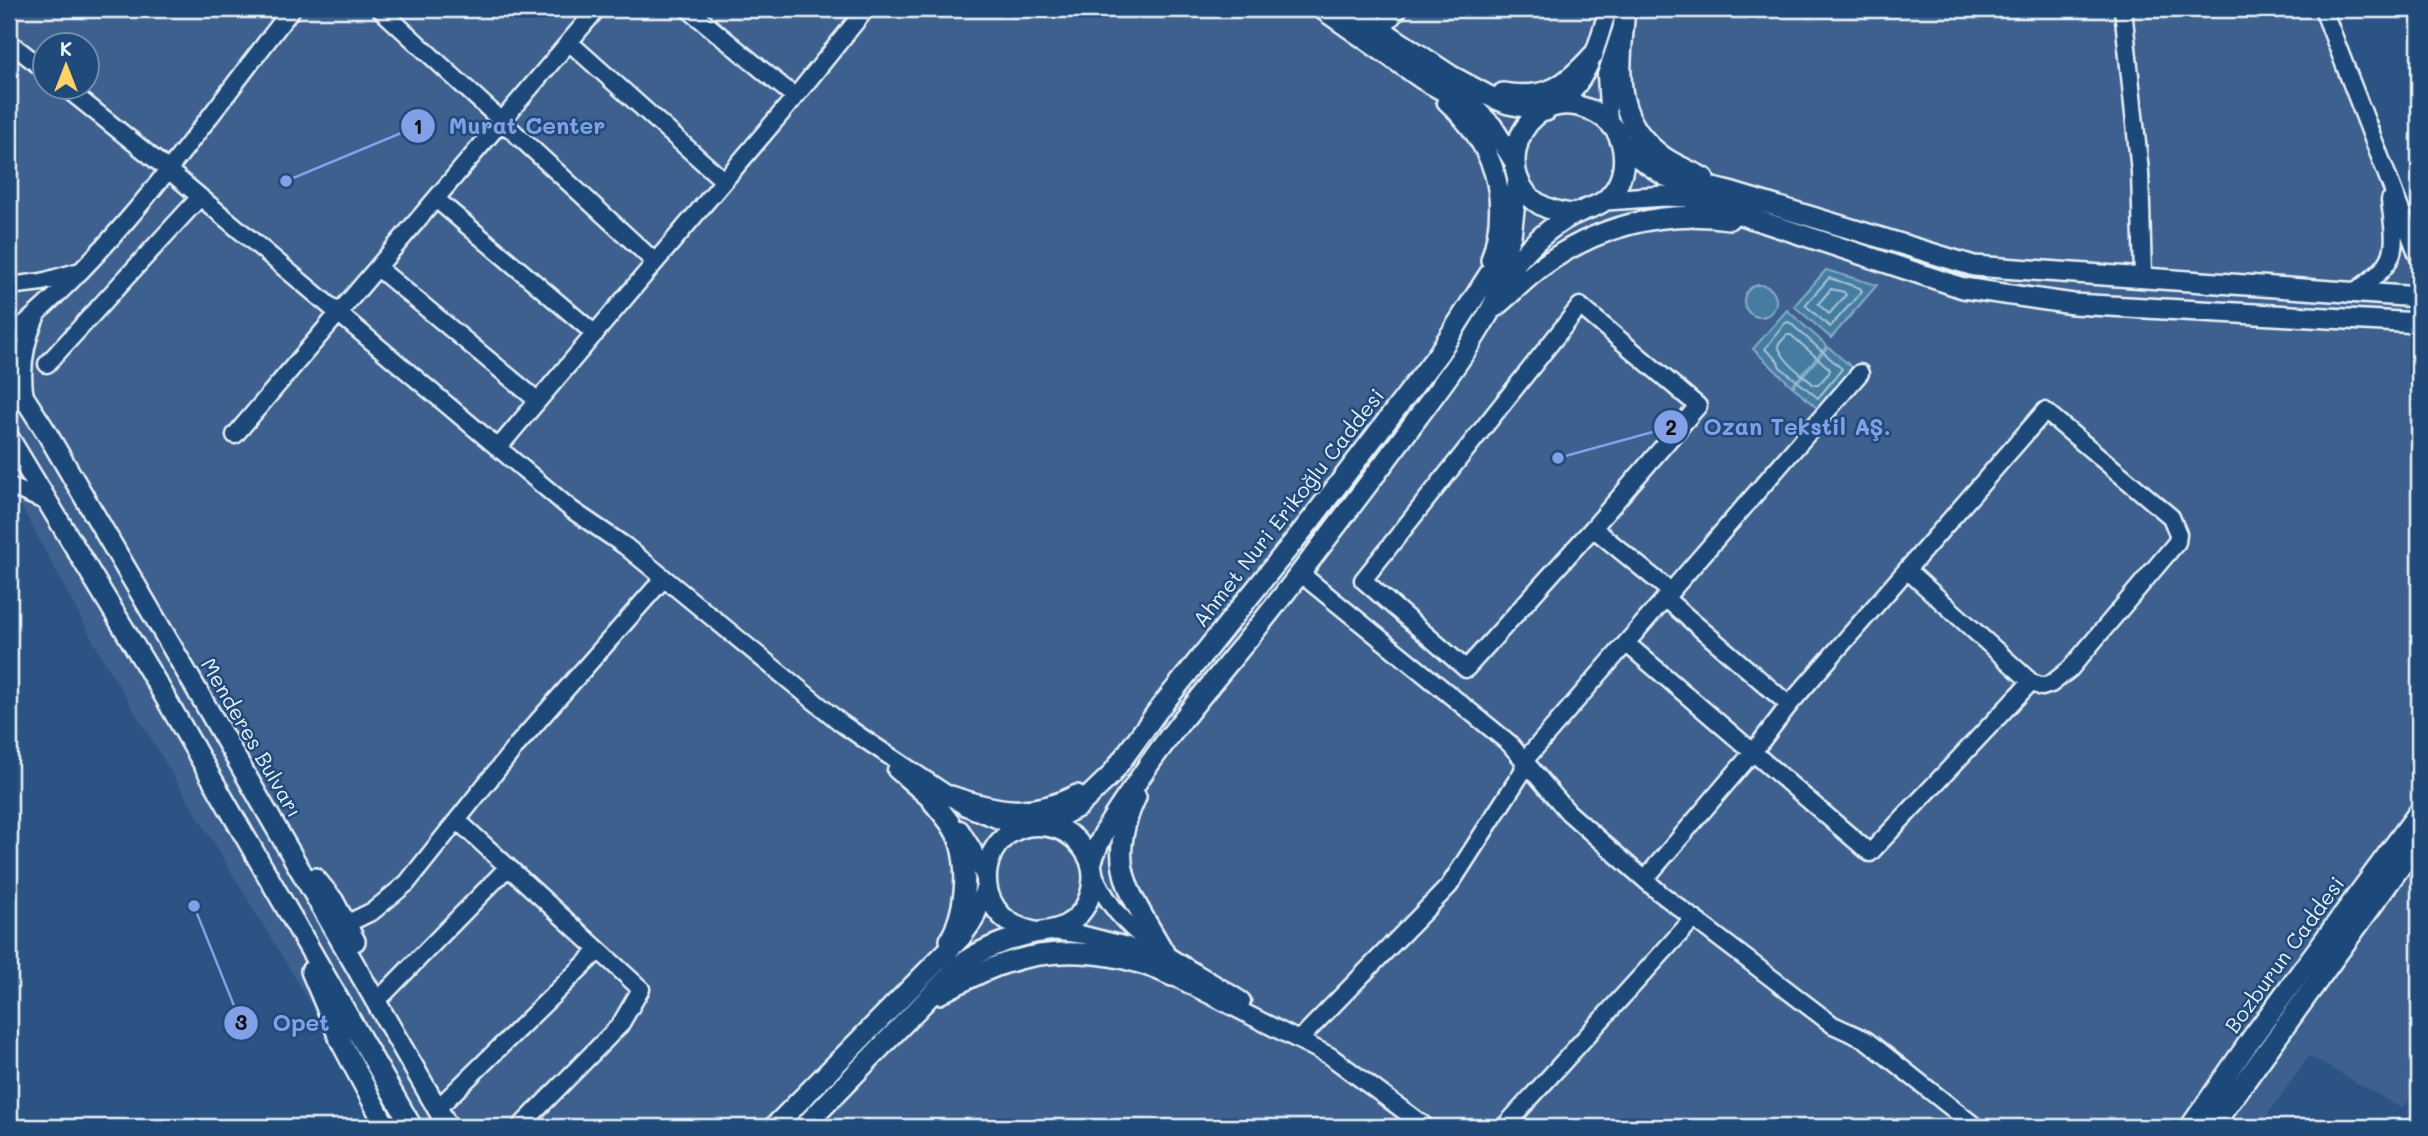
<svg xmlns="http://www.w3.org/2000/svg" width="2428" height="1136" font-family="Mali,sans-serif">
<rect width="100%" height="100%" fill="#2b5383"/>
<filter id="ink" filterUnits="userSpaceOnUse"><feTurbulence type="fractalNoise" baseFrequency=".0143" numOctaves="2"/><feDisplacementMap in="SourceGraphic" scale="14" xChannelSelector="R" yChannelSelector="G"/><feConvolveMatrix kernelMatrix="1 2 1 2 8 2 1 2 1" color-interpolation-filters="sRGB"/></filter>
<g filter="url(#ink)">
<!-- built -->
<path fill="#3c618f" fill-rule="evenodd" d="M9,9h2319l91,218v866l-18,15 -92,-52 -50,71h-1874l-284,-471 -92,-173zM46,46h42v42h-42z"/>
<!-- water -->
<path fill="#447ca0" stroke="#86abc3" stroke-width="2" d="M1826,270l51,15 -46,53 -37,-32z
M1744 301a16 16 0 1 1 32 0a16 16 0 1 1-32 0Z
M1787,310l40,36 -35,40 -39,-37z
M1828,347l26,22 -36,40 -25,-22z"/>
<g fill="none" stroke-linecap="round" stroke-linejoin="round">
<!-- shore -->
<path stroke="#a6c2d5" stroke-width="2" d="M1829,278l31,10 2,3 -32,36 -25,-22z
M1831,289l13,3 2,3 -17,19 -11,-10z
M1789,322l53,47 -24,29 -38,-31 -3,-7 -12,-11 20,-26z
M1787,335h4l39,34 -1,4 -11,12h-4c-12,-11 -32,-24 -36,-40z"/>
<!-- minor casing -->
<g stroke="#e8f1f8" stroke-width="21">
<path id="minor" d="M380,9l275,253
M688,9l107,88
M2123,9l17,163 3,104
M2323,9l96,249
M1381,29l18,-20
M9,42l37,29
M569,42l155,139
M66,88l101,81 405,341 53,36 216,177 26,18 99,66 38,15 24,4
M1558,107c32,-27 38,-60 50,-98
M1609,123l-3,-48 22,-66
M436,199l159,135
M378,268l160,133
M9,286l33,-4 38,-11
M2353,293c46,-32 44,-39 37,-93
M1580,306l118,100 -105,122 -127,141 -103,-89z
M9,337c110,-88 196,-217 283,-328
M47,364l153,-167
M25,398c-5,-29 -1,-54 11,-81
M235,435l362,-426
M498,448l297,-351 71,-88
M9,486l38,16
M1593,528l77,63
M1301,574l208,169 59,69 92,81 173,132 33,15 110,87
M1665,598l124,107 256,-294 126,106 7,17 -1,8 -107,127 -19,15 -9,3 -11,-5 -124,-112
M1626,643l244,210 161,-171
M896,770l46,40
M457,820l184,169 -21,36 -100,102
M960,829l12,19 13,30
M1093,872c29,70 91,90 149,129
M1645,879l108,-127 36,-47
M336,929l37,-18 34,-28 110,-138 147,-167
M1052,931l32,4 43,11 45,30 158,80 96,71
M384,994l124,-127
M1299,1040l150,-154 74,-115 1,-10 336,-388
M445,1101l153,-150
M1504,1127l190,-209"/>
</g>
<!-- major casing -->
<g stroke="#e8f1f8" stroke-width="24">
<path id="major" d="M1322,9l100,70 52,29 18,18 22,35
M1350,9l100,66 39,21 19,8 38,7
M1624,20c-5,56 -11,101 41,138 12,8 26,13 39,20
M1503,93c44,7 62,-7 90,-38
M1447,101c47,44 65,95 44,159
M1620,140l20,19 25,17 68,17 241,73 445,31
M1606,200l59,-4 22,1 276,91 110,16 346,19
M1495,307c15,-12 29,-27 45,-39 54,-41 122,-59 189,-49
M9,374l36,56 142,243 261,454
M9,438l149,247 254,442
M951,796c47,16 81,22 126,-1
M1136,797c-33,70 -4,98 29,157
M933,802c10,12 22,25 27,41 9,31 5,69 -10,97
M1037,825l15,-4 26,-14 33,-32 48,-66 152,-189 127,-166 68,-106 5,-13 7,-57
M1091,864c9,-29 25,-52 42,-76 37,-57 82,-108 125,-161 52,-65 102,-132 152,-199 27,-37 56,-74 79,-115 10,-19 17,-39 31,-55 15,-17 35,-35 55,-44 19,-9 29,-7 42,-28 9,-16 9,-39 -1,-55 -9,-14 -22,-21 -38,-25 -67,-15 -98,102 -3,108
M315,878l18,22 22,41
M311,971l30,71 45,85
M939,994c21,-11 42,-23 64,-30 54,-19 118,-13 169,12
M774,1127l187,-190 12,-17 13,-32
M804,1127l157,-163c21,-15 44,-24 69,-30 12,-3 24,-2 36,-9 27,-15 36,-54 16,-78 -9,-12 -21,-19 -36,-21 -69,-9 -85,93 -11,106
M2190,1127l64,-92 165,-223
M2212,1127l207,-286"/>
</g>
<!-- minor -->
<use href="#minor" stroke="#1f4a7a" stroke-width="16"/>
<!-- major -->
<use href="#major" stroke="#1f4a7a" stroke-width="19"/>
</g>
</g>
<g text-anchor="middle" stroke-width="5" stroke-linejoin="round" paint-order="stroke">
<!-- street labels -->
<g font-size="21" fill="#e8f1f8" stroke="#1f4a7a">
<text transform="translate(1289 508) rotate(-52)" y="7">Ahmet Nuri Erikoğlu Caddesi</text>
<text transform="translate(251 738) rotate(60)" y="7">Menderes Bulvarı</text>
<text transform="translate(2285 955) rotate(-54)" y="7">Bozburun Caddesi</text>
</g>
</g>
<!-- callouts -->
<path fill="none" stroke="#82a0e8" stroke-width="2.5" d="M286 181L418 126M1558 458L1671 427M194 906L241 1023"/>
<g fill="#82a0e8" stroke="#1f4a7a" stroke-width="2.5">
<circle cx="286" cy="181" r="7"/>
<circle cx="1558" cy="458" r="7"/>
<circle cx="194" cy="906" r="7"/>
<circle cx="418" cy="126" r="18"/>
<circle cx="1671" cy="427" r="18"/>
<circle cx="241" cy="1023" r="18"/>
</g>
<g font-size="21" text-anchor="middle" font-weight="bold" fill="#111">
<text x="418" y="134">1</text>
<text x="1671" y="435">2</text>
<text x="241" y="1030">3</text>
</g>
<g font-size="23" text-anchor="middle" font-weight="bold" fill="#82a0e8" stroke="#1f4a7a" stroke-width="5" stroke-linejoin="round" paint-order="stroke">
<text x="527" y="134">Murat Center</text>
<text x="1797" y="435">Ozan Tekstil AŞ.</text>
<text x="301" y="1031">Opet</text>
</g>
<!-- margin -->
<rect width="2428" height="1136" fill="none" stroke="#1f4a7a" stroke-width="35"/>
<rect x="18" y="18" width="2393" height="1101" fill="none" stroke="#e8f1f8" stroke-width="2.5" filter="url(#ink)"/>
<!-- north arrow -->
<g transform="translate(66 66)"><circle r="33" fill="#1f4a7a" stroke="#6f8dac" stroke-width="2"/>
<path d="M0-5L12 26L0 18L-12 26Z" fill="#ffd166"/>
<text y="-10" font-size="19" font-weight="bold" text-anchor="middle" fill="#e8f1f8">K</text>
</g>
</svg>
